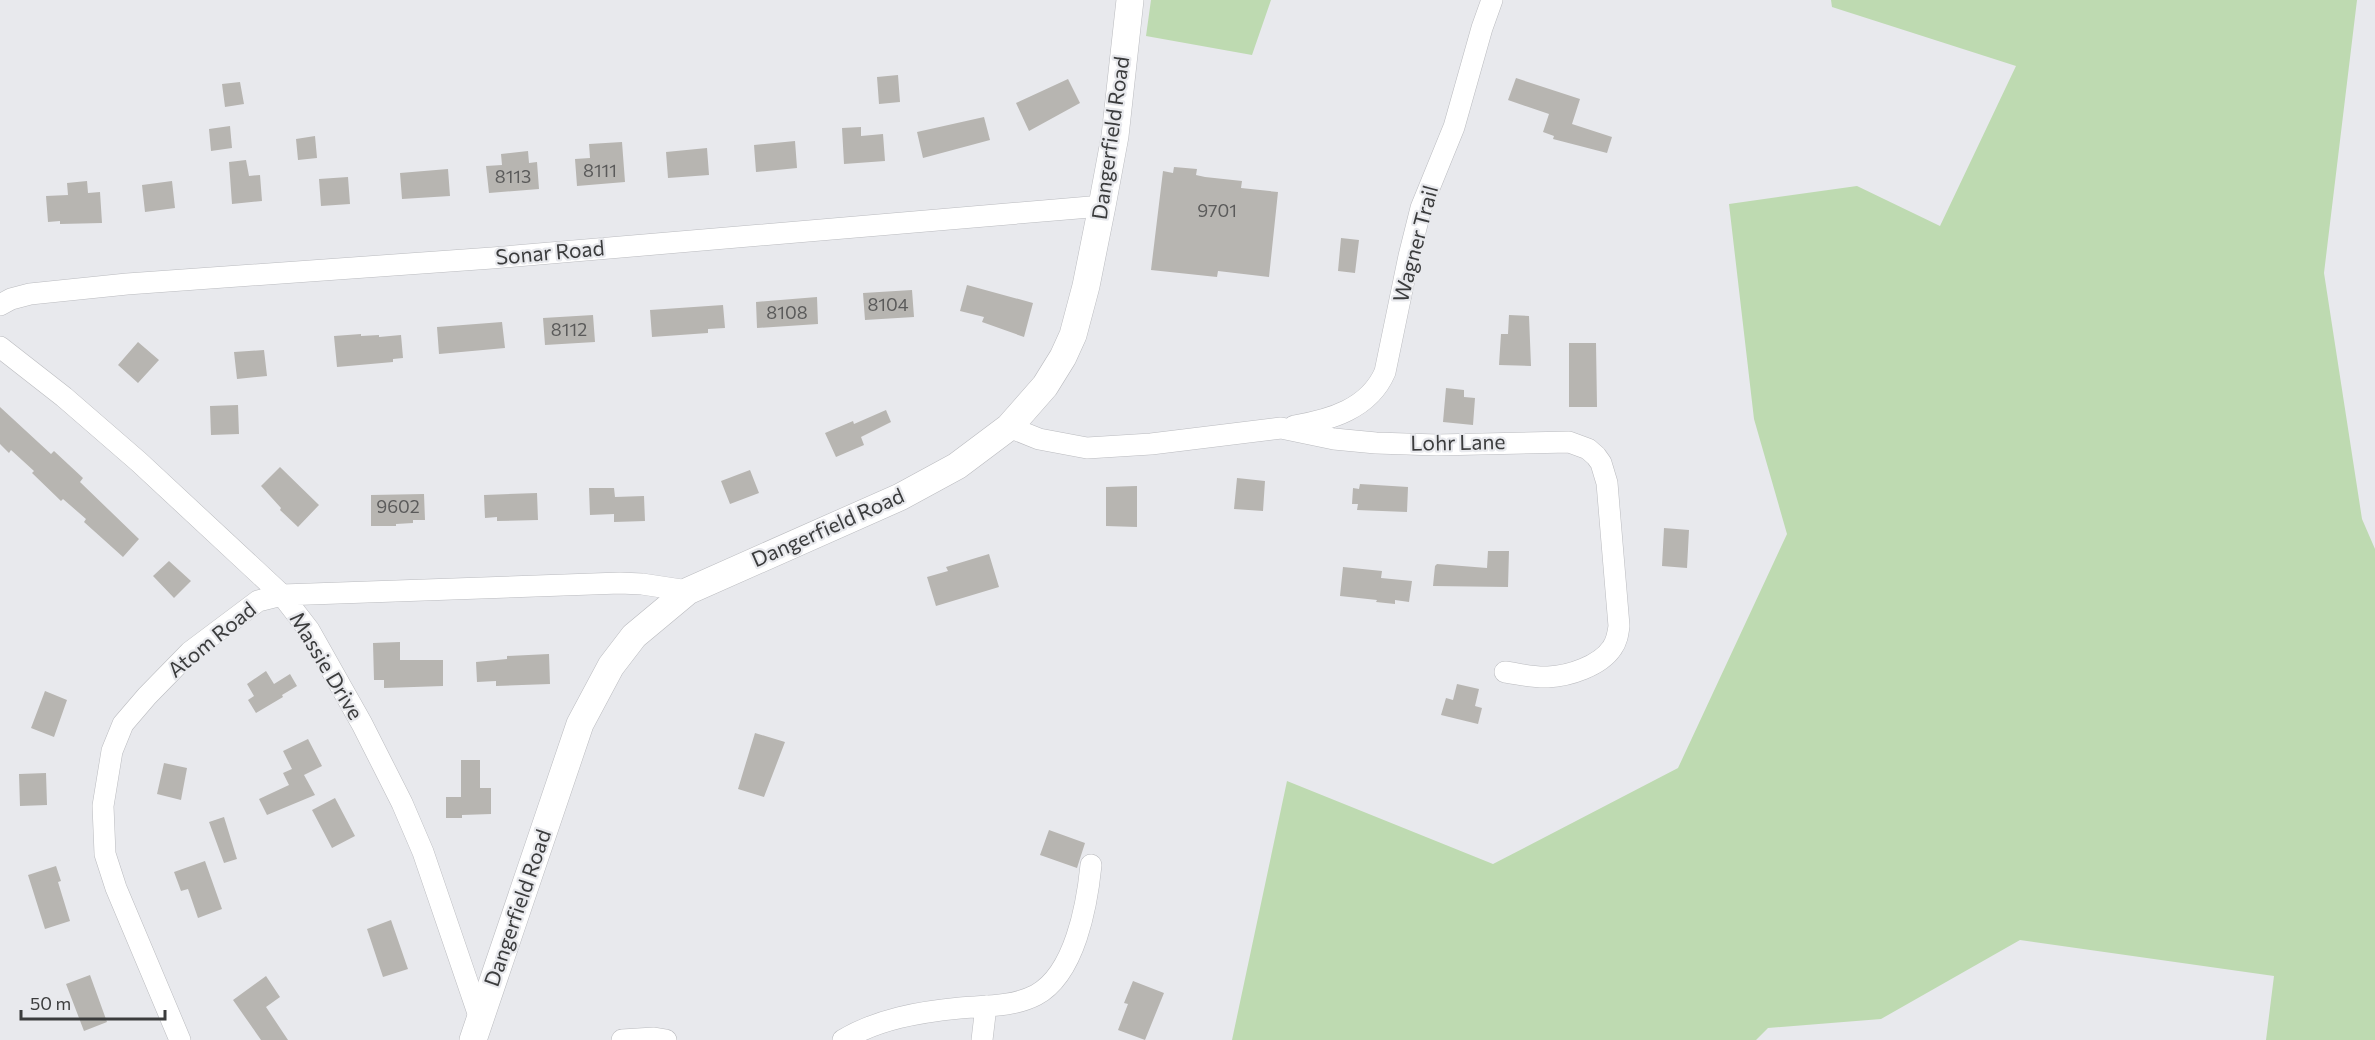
<svg xmlns="http://www.w3.org/2000/svg" width="2375" height="1040" font-family="Commissioner,sans-serif">
<rect width="100%" height="100%" fill="#e8e9ed"/>
<!-- green -->
<path fill="#bedab1" d="M1151,0h120l-19,55 -106,-19z
M1831,0h526l-33,273 38,246 13,30v491h-109l8,-64 -254,-36 -139,79 -113,9 -12,12h-524l55,-259 206,83 185,-96 109,-234 -33,-115 -25,-215 128,-18 83,40 76,-160 -184,-59z"/>
<!-- building -->
<path fill="#b7b5b1" d="M898,75l2,27 -21,2 -2,-27z
M1516,78l64,21 -8,25 40,13 -5,16 -54,-14 1,-3 -11,-4 6,-18 -41,-14z
M1068,79l12,24 -51,28 -13,-28z
M240,82l4,22 -19,3 -3,-23z
M984,117l6,23 -67,18 -6,-26z
M230,126l2,22 -21,3 -2,-22z
M861,127v9l22,-2 2,27 -41,3 -2,-36z
M315,136l2,22 -19,2 -2,-21z
M795,141l2,27 -41,4 -2,-27z
M622,142l3,40 -48,4 -2,-27 15,-1 -1,-14z
M707,148l2,27 -41,3 -2,-26z
M528,151l1,12 8,-1 2,27 -50,4 -3,-27 16,-1 -1,-11z
M246,160l3,16 11,-1 2,26 -30,3 -3,-42z
M1174,167l23,2 -1,6 9,2 37,4 -1,7 37,4 -9,85 -51,-6 -1,6 -66,-7 12,-99 10,2z
M448,169l2,27 -48,3 -2,-26z
M348,177l2,27 -29,2 -2,-27z
M87,181l1,12 12,-1 2,31 -42,1v-3l-12,1 -2,-26 22,-1 -1,-12z
M172,181l3,27 -30,4 -3,-27z
M1341,238l18,2 -4,33 -17,-2z
M967,285l66,18 -9,34 -42,-15 2,-5 -24,-6z
M912,290l2,27 -49,3 -2,-27z
M817,297l1,27 -61,4 -1,-26z
M723,305l2,23 -17,1v4l-56,4 -2,-27z
M593,315l2,27 -50,3 -2,-27z
M1509,315l20,1 2,50 -32,-1 2,-31h7z
M502,322l3,26 -66,6 -2,-27z
M361,334v2l18,-1v2l22,-2 2,23 -10,1v3l-56,5 -3,-31z
M138,342l21,18 -21,23 -20,-18z
M1569,343h27l1,64h-28z
M264,350l3,26 -30,3 -3,-27z
M1446,388l18,2v7l11,1 -2,27 -30,-3z
M238,405l1,29 -28,1 -1,-29z
M0,407l51,47 3,-3 29,27 -3,4 59,57 -16,18 -39,-35 2,-3 -23,-20 -2,2 -29,-28 2,-2 -23,-21 -2,3 -9,-9z
M886,410l5,12 -30,15 3,8 -28,12 -11,-24 28,-12 1,3z
M280,467l39,38 -21,22 -18,-17 1,-2 -20,-22z
M750,470l9,23 -29,11 -9,-23z
M1237,478l28,3 -2,30 -29,-2z
M1360,484l48,3 -1,25 -50,-2 1,-6h-6l1,-16 6,1z
M1137,486v41l-31,-1v-39z
M589,488h25l1,9 29,-1 1,25 -31,1v-8l-24,1z
M537,493l1,27 -41,1v-4l-12,1 -1,-23z
M424,494l1,26h-12v3l-17,1v2h-25v-31z
M1664,528l25,2 -2,38 -25,-2z
M1488,551h21l-1,36 -75,-1 2,-20 2,-2 50,4z
M989,554l10,33 -63,19 -9,-29 21,-6 -2,-4z
M169,561l22,20 -17,17 -21,-22z
M1343,567l39,4 -1,7 31,3 -3,21 -14,-2v4l-19,-2 1,-2 -37,-4z
M400,642v18h43v26l-59,2v-8h-10l-1,-37z
M549,654l1,30 -54,2v-5l-19,1 -1,-20 31,-3v-3z
M266,671l8,13 16,-10 7,12 -15,9 1,2 -27,16 -8,-13 6,-4 -7,-12z
M1457,684l22,5 -4,17 7,2 -4,16 -37,-9 5,-17 7,2z
M45,691l22,9 -13,37 -23,-9z
M755,733l30,9 -21,55 -26,-8z
M308,739l14,27 -18,9 11,20 -48,20 -8,-16 30,-14 -6,-12 9,-4 -9,-18z
M461,760h19v28h11v26l-29,1v3h-16v-21h15z
M164,763l23,5 -6,32 -24,-6z
M46,773l1,32 -27,1 -1,-32z
M335,798l20,38 -23,12 -20,-38z
M224,817l13,42 -13,4 -15,-41z
M1049,830l36,13 -8,25 -37,-13z
M205,861l17,48 -24,9 -10,-29 -7,2 -7,-19z
M56,866l5,15 -3,1 12,39 -25,8 -17,-54z
M391,920l17,49 -25,8 -16,-48z
M90,975l17,47 -23,9 -18,-47z
M266,976l14,21 -14,10 22,33h-27l-28,-40z
M1133,981l31,12 -19,47 -27,-10 10,-26 -4,-1z"/>
<g fill="none" stroke-linecap="round" stroke-linejoin="round">
<!-- minor casing -->
<g stroke="#babbbf" stroke-width="22">
<path id="minor" d="M0,305l11,-6 19,-5 97,-10 365,-26 610,-52
M0,347l64,50 75,65 143,133 27,35 53,94 40,79 21,49 57,167
M1294,426c36,-6 75,-17 91,-54l24,-116 12,-48 33,-81 28,-99 10,-28
M1009,427l30,12 48,9 64,-4 130,-16 53,11 42,4 61,2 132,-3 19,7 8,7 5,7 6,20 12,143c-1,8 -2,15 -7,22 -12,18 -43,28 -64,29 -14,1 -29,-3 -43,-5
M180,1040l-64,-152 -11,-34 -2,-48 9,-55 11,-27 24,-28 43,-44 68,-51 24,-6 338,-12 22,1 46,7
M622,1040l32,-2 12,2
M843,1040c35,-21 76,-28 117,-32 25,-2 53,-1 76,-13 39,-21 51,-90 55,-130
M982,1040l4,-34"/>
</g>
<!-- tertiary casing -->
<g stroke="#babbbf" stroke-width="28">
<path id="tertiary" d="M473,1040l107,-316 31,-58 23,-30 54,-45 212,-94 57,-31 52,-39 36,-41 18,-29 10,-22 13,-49 16,-80 13,-70 15,-136"/>
</g>
<!-- minor -->
<use href="#minor" stroke="#fff" stroke-width="21"/>
<!-- tertiary -->
<use href="#tertiary" stroke="#fff" stroke-width="27"/>
</g>
<g text-anchor="middle" stroke-width="4.5" stroke-linejoin="round" paint-order="stroke">
<!-- number labels -->
<g font-size="18" fill="#5a5a5a">
<text x="600" y="177">8111</text>
<text x="513" y="183">8113</text>
<text x="1217" y="217">9701</text>
<text x="888" y="311">8104</text>
<text x="787" y="319">8108</text>
<text x="569" y="336">8112</text>
<text x="398" y="513">9602</text>
</g>
<!-- street labels -->
<g font-size="21" fill="#3b3c3d" stroke="#e8e9ed">
<text transform="translate(1111 138) rotate(-82)" y="7">Dangerfield Road</text>
<text transform="translate(1416 244) rotate(-75)" y="7">Wagner Trail</text>
<text transform="translate(550 253) rotate(-5)" y="7">Sonar Road</text>
<text transform="translate(1458 443) rotate(-1)" y="7">Lohr Lane</text>
<text transform="translate(828 528) rotate(-24)" y="7">Dangerfield Road</text>
<text transform="translate(212 640) rotate(-39)" y="7">Atom Road</text>
<text transform="translate(326 666) rotate(59)" y="7">Massie Drive</text>
<text transform="translate(518 908) rotate(-71)" y="7">Dangerfield Road</text>
</g>
</g>
<!-- scale -->
<path d="M21 1010v9h144v-9" fill="none" stroke="#3b3c3d" stroke-width="3"/>
<text x="30" y="1010" font-size="18" fill="#3b3c3d" stroke="#e8e9ed" stroke-width="4.5" paint-order="stroke">50 m</text>
</svg>
